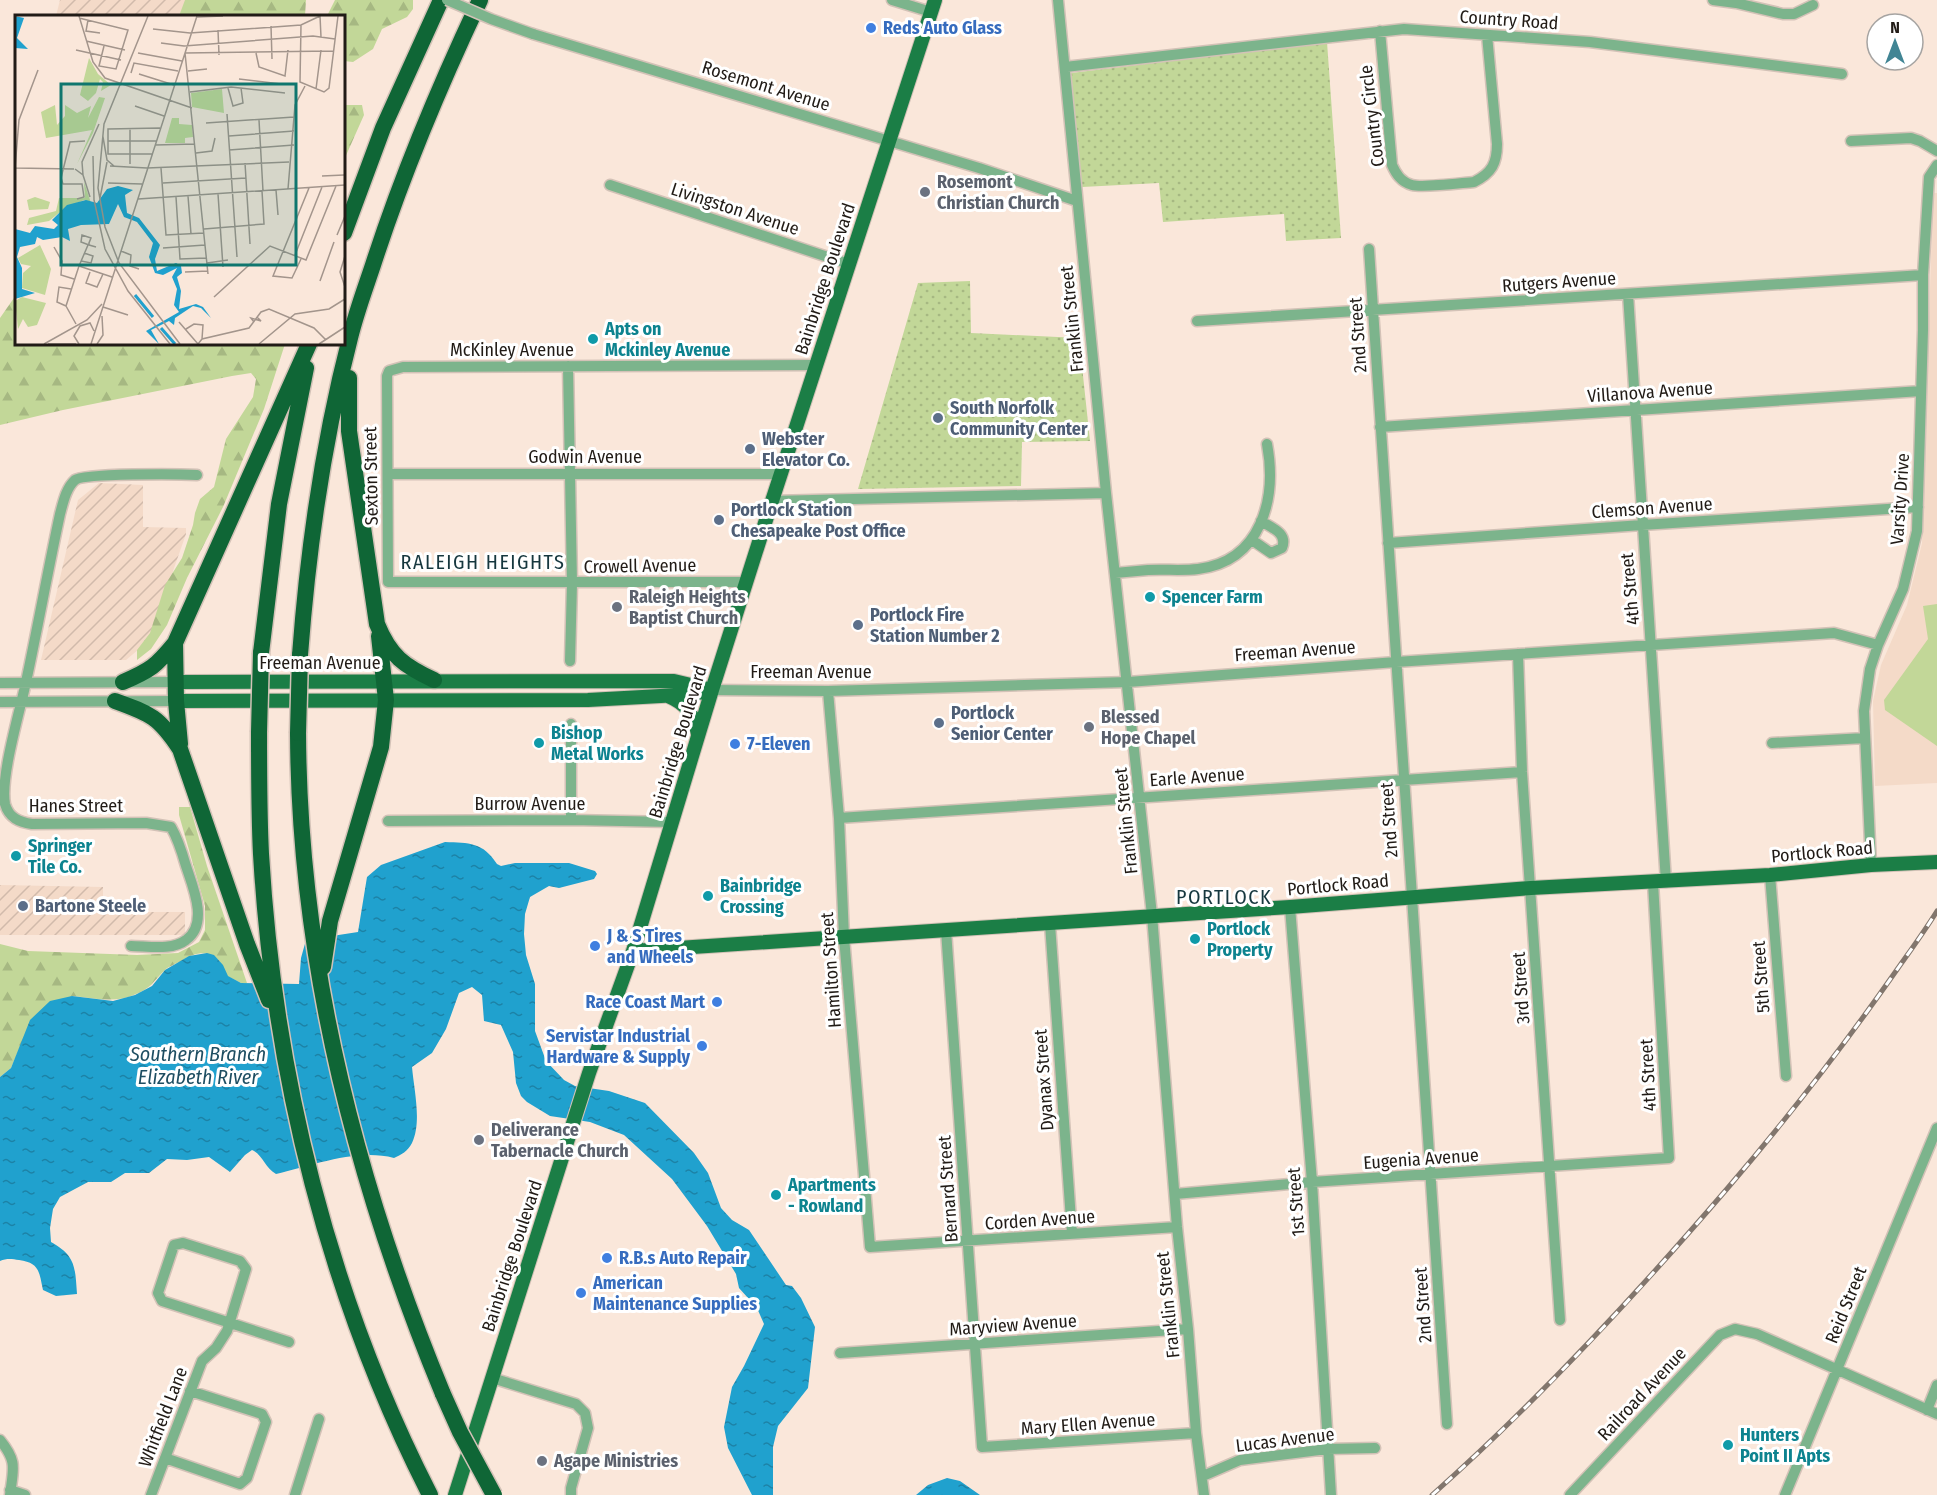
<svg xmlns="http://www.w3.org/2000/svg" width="1937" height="1495" font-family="'Fira Sans Condensed',sans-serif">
<defs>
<pattern id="industrial-furrows" width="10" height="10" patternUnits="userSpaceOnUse" patternTransform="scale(1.5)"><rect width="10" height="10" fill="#f4dac8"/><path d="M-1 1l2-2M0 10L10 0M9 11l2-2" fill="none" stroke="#d1baab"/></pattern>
<pattern id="forest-firs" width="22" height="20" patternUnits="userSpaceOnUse" patternTransform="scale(1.5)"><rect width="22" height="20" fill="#c2d798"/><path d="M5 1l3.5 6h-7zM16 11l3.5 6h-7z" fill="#a6b882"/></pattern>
<pattern id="park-dots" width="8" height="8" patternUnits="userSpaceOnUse" patternTransform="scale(1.5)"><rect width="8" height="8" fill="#c2d798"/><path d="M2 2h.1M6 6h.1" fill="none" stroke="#a6b882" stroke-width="1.8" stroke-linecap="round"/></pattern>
<pattern id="water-ripples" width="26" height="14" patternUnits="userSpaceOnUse" patternTransform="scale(1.5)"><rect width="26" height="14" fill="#20a1ce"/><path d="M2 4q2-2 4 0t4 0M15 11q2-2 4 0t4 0" fill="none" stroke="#1c82a6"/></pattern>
</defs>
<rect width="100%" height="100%" fill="#fae7da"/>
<!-- industrial -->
<path fill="url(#industrial-furrows)" d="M60,0h127l-4,16h-127z
M99,483l44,2v42l43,1v6l-13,37 -16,63 -31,26h-85l37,-160z
M0,885l103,2v25h82v23h-185z"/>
<!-- built -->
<path fill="#f4dac8" d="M1933,193h4v590l-62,3 -2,-85 8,-36 26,-60 15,-62z"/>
<!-- grass -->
<path fill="#c2d798" d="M1937,604v142l-52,-36 -1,-10 44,-61 -5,-33z"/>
<!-- forest -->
<path fill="url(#forest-firs)" d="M185,0h121l-1,16h-126z
M335,0h78v9l-6,8 -25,12 -9,20 -20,13 -9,-1v-45h-17z
M344,105h18l2,10 -20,45z
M16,295v49h269l-21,65 -41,98 -36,71 -20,47 -16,24 -14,11v-10l13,-17 15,-48 17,-27 11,-33 2,-12 5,-14 14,-12 12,-48 27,-42 3,-18 -5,-6 -19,3 -169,34 -63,15v-107z
M179,807h11l17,59 40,117h-6l-14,-7c-8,-24 -24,-29 -46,-15 -5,3 -12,5 -16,9 -12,11 -12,17 -29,24 -21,10 -42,4 -64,2l-53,53 -8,19 -11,9v-133l28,7 109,4 41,-2 21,-11 6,-12v-24l-26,-91z"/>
<!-- park -->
<path fill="url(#park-dots)" d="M1327,42l14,196 -55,3 -2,-27 -121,8 -4,-39 -77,4 -11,-114z
M970,281l1,52 108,5 11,103 -68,1 -1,44 -163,3 60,-206z"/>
<!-- water -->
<path fill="url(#water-ripples)" d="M445,842c24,1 38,0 52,22l4,2 14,-3h54l26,8 2,3 -3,5 -35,9 -10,-2 -19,11 -5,17 -1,20 2,21 9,29v47l11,30 18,19 11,6 34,5 36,12 49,50 14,20 13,35 11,12 17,10 37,55 6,1 9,12 14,29 -7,61 -30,38 -5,21v48h-21l-24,-47 -4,-21 8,-40 12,-21 20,-42 -7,-16 -18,-20 -3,-14 -29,-48 -35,-47 -48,-44 -34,-13 -40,-6 -23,-14 -6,-6 -5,-13 -3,-31 -12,-27 -17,-4 -2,-26 -10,-8 -13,6 -13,36 -14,24 -20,14c2,23 10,55 0,76 -4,8 -11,12 -18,15 -38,-10 -82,8 -118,16 -11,-6 -13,-19 -24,-24l-7,5 -15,17 -21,-15 -22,3 -20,-1 -18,14h-24l-14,9h-23l-28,15 -7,12 -3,19 1,14c25,14 24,25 26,52l-21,2 -13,-6c-4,-18 -3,-27 -24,-30 -7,-1 -12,-2 -19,1v-184l11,-9 19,-48 20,-19 22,-5 41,5 22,-6 17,-9 13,-16 24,-14 18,-3 7,2 9,10 5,11 13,7 58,1 2,-26 5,-18 52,-8 9,-55 14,-12z
M947,1478l13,3 20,14h-64l12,-10z"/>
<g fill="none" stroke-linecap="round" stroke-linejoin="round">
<!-- minor casing -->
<g stroke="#d3c2b7" stroke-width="13">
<path id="minor" d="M892,0l39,12
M1058,0l48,493 46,422 25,312 11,102 8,104 8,62
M1713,0l23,3 47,11h11l19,-9
M1380,31l12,134c4,9 9,17 20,20 11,3 49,-2 62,-3 18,-9 23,-19 23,-38l-10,-109
M533,34l446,134 98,33
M1065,67l339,-38 186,13 252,32
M1851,141l60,-3 9,3 17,10
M610,185l239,79
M1369,249l78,1175
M1628,294l38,588
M1197,321l726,-46
M568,366l4,217 -2,78
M1380,427l541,-36
M388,474h393
M772,501l334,-8
M1252,540l19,13 11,-5c6,-15 -10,-20 -21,-27
M1388,543l254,-18 276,-18
M1115,573c11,-1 22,-2 33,-3 16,-1 34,1 50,-1 64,-8 79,-71 69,-125
M747,582h-359l-1,-206 2,-5 14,-4 412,-2
M1518,654l4,118 38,548
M0,683l175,-1
M712,690l116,1 300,-9 268,-20 438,-29 44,12
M828,691l11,127 5,119 26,310 307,-20
M0,702l176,-1
M571,724v96
M1772,743l93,-5
M839,818l683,-46
M388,821l183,-1 101,2
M1871,865l-7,-154 6,-42 8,-24 25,-56 14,-58 6,-201v-55l6,-98 8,-12
M1770,875l16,201
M1290,907l22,275 19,313
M1050,924l22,310
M946,930l36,517 214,-14
M131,946c16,0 41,5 55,-6 23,-16 7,-53 0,-74 -4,-14 -8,-27 -15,-39l-25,-4 -114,1c-13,-2 -23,-6 -27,-20 -5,-27 15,-93 21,-122 12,-56 22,-112 34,-168 3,-11 6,-26 15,-34 9,-7 104,-6 122,-5
M1175,1194l137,-12 357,-24 -16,-275
M840,1353l348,-24
M492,1378l84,26 9,9 3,15 -17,60v7
M1927,1410l10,-25
M0,1440c18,22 13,29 10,55
M165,1458l75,26 7,-6 19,-56 -4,-8 -72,-23
M1203,1476l37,-16 87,-11 48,-1
M10,1490l15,5
M151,1495l51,-134 14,-13 11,-17 19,-62 -6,-8 -57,-18 -9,2 -16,48 4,8 127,41
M295,1495l24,-76
M1570,1495l150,-160 15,-6 22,5 180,80
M1785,1495l152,-367"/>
</g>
<!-- major casing -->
<g stroke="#d3c2b7" stroke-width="16">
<path id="major" d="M175,682l499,-1 38,9
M668,696c19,8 26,19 30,38
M176,701l412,-1 91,-5 25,-3
M633,951l657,-44 241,-19 239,-13 101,-10 66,-3
M455,1495l134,-422 44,-122 79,-261 60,-189 163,-501"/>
</g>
<!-- highway casing -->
<g stroke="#d3c2b7" stroke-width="19">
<path id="highway" d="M344,233l39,-105 58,-128
M349,378v53l28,193c13,32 27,42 57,56
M175,643l1,58 4,43
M261,653l18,-149 27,-136
M300,655c8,-106 23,-213 50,-317 6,-25 15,-49 23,-73 30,-93 66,-178 107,-265
M123,682c28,-12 33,-16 52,-39l134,-299
M115,701c36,13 44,16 65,48l67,195 22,56
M259,732c0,41 0,82 2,122 13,222 68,443 169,641
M298,733c1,229 58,451 145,661
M323,967l7,-46 51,-174 5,-47 -7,-64"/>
</g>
<!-- minor -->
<use href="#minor" stroke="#7cb48c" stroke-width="10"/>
<!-- major -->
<use href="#major" stroke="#1b7e46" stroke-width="14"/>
<!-- highway -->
<use href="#highway" stroke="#0f6636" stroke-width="16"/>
<!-- rail casing -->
<g stroke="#82766d" stroke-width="5">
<path id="rail" d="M1432,1495c106,-94 202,-198 294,-305 60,-70 117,-143 170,-219 14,-20 28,-39 41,-60"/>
</g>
<!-- rail -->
<use href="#rail" stroke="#fff" stroke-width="3" stroke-dasharray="9" stroke-linecap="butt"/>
<!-- minor-bridge casing -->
<g stroke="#d3c2b7" stroke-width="13" stroke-linecap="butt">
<path id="minor-bridge" d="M447,0l44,19 42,15"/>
</g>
<!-- highway-bridge casing -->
<g stroke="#d3c2b7" stroke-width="19" stroke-linecap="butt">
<path id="highway-bridge" d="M259,732l2,-79
M298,733l2,-78
M443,1394l17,38 34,63"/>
</g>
<!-- minor-bridge -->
<use href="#minor-bridge" stroke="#7cb48c" stroke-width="10"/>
<!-- highway-bridge -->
<use href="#highway-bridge" stroke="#0f6636" stroke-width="16"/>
</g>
<!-- markers -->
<g fill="#3f7fe0" stroke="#fff" stroke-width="2">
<circle cx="871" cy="28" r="6"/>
<circle cx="735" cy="744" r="6"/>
<circle cx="595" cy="946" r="6"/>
<circle cx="717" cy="1002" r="6"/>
<circle cx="702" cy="1046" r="6"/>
<circle cx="607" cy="1258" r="6"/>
<circle cx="581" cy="1293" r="6"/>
</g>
<g fill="#6b7280" stroke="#fff" stroke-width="2">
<circle cx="925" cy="192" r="6"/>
<circle cx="617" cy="607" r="6"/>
<circle cx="1089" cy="727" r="6"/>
<circle cx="479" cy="1140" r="6"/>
<circle cx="542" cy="1461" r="6"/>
</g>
<g fill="#0f9aa8" stroke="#fff" stroke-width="2">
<circle cx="593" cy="339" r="6"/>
<circle cx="1150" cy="597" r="6"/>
<circle cx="539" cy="743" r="6"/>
<circle cx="16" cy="856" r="6"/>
<circle cx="708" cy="896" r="6"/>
<circle cx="1195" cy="939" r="6"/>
<circle cx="776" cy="1195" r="6"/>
<circle cx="1728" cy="1445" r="6"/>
</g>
<g fill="#5c6f8a" stroke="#fff" stroke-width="2">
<circle cx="938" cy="418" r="6"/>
<circle cx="750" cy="449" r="6"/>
<circle cx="719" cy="520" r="6"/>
<circle cx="858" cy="625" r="6"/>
<circle cx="939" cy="723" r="6"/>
<circle cx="23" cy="906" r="6"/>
</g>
<g text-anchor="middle" stroke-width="6" stroke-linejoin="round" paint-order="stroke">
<!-- street labels -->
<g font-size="18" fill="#211b16" stroke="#fff">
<text transform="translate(1509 20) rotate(4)" y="6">Country Road</text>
<text transform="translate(766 86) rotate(17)" y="6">Rosemont Avenue</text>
<text transform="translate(1372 116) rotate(-97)" y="6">Country Circle</text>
<text transform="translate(735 209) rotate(18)" y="6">Livingston Avenue</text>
<text transform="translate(825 279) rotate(-72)" y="6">Bainbridge Boulevard</text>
<text transform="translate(1559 282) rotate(-4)" y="6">Rutgers Avenue</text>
<text transform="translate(1072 319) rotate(-96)" y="6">Franklin Street</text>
<text transform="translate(1358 335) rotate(-94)" y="6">2nd Street</text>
<text x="512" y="356">McKinley Avenue</text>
<text transform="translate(1650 392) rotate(-4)" y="6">Villanova Avenue</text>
<text x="585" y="463">Godwin Avenue</text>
<text transform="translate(371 476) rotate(-91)" y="6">Sexton Street</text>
<text transform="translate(1900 499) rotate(-86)" y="6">Varsity Drive</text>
<text transform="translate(1652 508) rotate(-4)" y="6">Clemson Avenue</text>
<text transform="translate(640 566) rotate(-1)" y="6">Crowell Avenue</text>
<text transform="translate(1630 589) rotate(-95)" y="6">4th Street</text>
<text transform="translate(1295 651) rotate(-4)" y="6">Freeman Avenue</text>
<text x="320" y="669">Freeman Avenue</text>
<text x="811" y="678">Freeman Avenue</text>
<text transform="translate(678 742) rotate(-73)" y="6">Bainbridge Boulevard</text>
<text transform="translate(1197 777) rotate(-4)" y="6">Earle Avenue</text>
<text x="530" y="810">Burrow Avenue</text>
<text x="76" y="812">Hanes Street</text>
<text transform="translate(1389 820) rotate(-94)" y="6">2nd Street</text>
<text transform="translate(1126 821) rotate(-96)" y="6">Franklin Street</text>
<text transform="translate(1822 852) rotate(-5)" y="6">Portlock Road</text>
<text transform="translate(1338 885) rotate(-5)" y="6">Portlock Road</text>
<text transform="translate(831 970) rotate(-94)" y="6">Hamilton Street</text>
<text transform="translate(1761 977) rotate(-94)" y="6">5th Street</text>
<text transform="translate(1521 988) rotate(-94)" y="6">3rd Street</text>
<text transform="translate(1648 1075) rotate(-93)" y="6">4th Street</text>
<text transform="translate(1044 1080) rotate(-94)" y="6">Dyanax Street</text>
<text transform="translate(1421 1159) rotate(-4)" y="6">Eugenia Avenue</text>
<text transform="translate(948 1189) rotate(-94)" y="6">Bernard Street</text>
<text transform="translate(1296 1202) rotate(-94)" y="6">1st Street</text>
<text transform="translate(1040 1220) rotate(-4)" y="6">Corden Avenue</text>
<text transform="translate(512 1256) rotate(-72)" y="6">Bainbridge Boulevard</text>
<text transform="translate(1168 1305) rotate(-96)" y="6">Franklin Street</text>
<text transform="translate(1423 1305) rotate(-94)" y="6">2nd Street</text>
<text transform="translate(1846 1305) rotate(-68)" y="6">Reid Street</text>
<text transform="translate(1013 1325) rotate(-4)" y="6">Maryview Avenue</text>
<text transform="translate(1642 1394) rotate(-47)" y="6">Railroad Avenue</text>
<text transform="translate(163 1417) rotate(-69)" y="6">Whitfield Lane</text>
<text transform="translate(1088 1424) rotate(-4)" y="6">Mary Ellen Avenue</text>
<text transform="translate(1285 1440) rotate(-7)" y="6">Lucas Avenue</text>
</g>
<!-- shop labels -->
<g font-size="18" font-weight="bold" fill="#366cbe" stroke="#fff" text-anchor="start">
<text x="883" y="34">Reds Auto Glass</text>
<text x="747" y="750">7-Eleven</text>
<text x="607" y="942">J &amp; S Tires<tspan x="607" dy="21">and Wheels</tspan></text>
<text x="705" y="1008" text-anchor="end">Race Coast Mart</text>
<text x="690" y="1042" text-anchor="end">Servistar Industrial<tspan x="690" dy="21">Hardware &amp; Supply</tspan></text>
<text x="619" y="1264">R.B.s Auto Repair</text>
<text x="593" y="1289">American<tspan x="593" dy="21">Maintenance Supplies</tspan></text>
</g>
<!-- worship labels -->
<g font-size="18" font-weight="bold" fill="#5b616d" stroke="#fff" text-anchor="start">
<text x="937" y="188">Rosemont<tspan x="937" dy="21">Christian Church</tspan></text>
<text x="629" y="603">Raleigh Heights<tspan x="629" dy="21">Baptist Church</tspan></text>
<text x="1101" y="723">Blessed<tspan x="1101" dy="21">Hope Chapel</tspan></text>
<text x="491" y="1136">Deliverance<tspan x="491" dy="21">Tabernacle Church</tspan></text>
<text x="554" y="1467">Agape Ministries</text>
</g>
<!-- culture labels -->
<g font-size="18" font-weight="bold" fill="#0d838f" stroke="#fff" text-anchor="start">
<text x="605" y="335">Apts on<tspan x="605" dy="21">Mckinley Avenue</tspan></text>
<text x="1162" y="603">Spencer Farm</text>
<text x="551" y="739">Bishop<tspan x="551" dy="21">Metal Works</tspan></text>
<text x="28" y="852">Springer<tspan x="28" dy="21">Tile Co.</tspan></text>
<text x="720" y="892">Bainbridge<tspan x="720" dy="21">Crossing</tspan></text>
<text x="1207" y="935">Portlock<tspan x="1207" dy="21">Property</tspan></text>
<text x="788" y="1191">Apartments<tspan x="788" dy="21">- Rowland</tspan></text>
<text x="1740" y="1441">Hunters<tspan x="1740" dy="21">Point II Apts</tspan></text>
</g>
<!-- service labels -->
<g font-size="18" font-weight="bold" fill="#4e5e75" stroke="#fff" text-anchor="start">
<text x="950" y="414">South Norfolk<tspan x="950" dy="21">Community Center</tspan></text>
<text x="762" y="445">Webster<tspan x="762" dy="21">Elevator Co.</tspan></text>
<text x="731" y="516">Portlock Station<tspan x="731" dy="21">Chesapeake Post Office</tspan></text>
<text x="870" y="621">Portlock Fire<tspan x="870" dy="21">Station Number 2</tspan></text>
<text x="951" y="719">Portlock<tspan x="951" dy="21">Senior Center</tspan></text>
<text x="35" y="912">Bartone Steele</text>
</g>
<!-- neighbourhood labels -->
<g font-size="20" letter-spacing="1.5" fill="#16373e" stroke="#fff">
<text x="483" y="569">RALEIGH HEIGHTS</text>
<text x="1224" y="904">PORTLOCK</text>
</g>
<!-- water labels -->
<g font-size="20" font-style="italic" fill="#1e4e62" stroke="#fff">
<text x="198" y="1061">Southern Branch<tspan x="198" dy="23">Elizabeth River</tspan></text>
</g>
</g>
<!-- overview -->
<g transform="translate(15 15)">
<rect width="330" height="330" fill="#fae7da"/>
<path d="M74,43l9,16 13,11 -10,6 2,-9 -3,-3 -4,14 -8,8 -8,-6zM84,82l6,1 -12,35 -16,31 15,-34 -46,8 -5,-26 14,-7 2,20 8,-9v-11l12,8 14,-7 -3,12zM69,167l7,21 -7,-3 -19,8 -16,13 -22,4 2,-7 27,-7 3,-13h26zM20,182l15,5 -2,7 -19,1 -2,-10zM25,230l11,24 -6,26 -23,-7 1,-15 8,-7 -10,-2 -3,-6zM7,282l24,6 -9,22 -9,2 -5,-8 -5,10 -3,-28z" fill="#c2d798"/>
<path d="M207,74l2,24 -32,-6 -1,-14zM157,103h7v6l13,1 1,12 -8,1v5h-20z" fill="#c2d798"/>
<path d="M0,1l9,2 -7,20 11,11 -13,-1zM103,171l15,4 -8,5 2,18 12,5 21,27 -5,14 2,12 19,-8 5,3 1,7 -5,4 4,14 -2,18 17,-5 7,3 8,11 -10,-10 -8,-2 -18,12 -1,7 -5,-4 -18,9 8,14 -13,-13 33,-19 -5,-7 3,-16 -5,-12 5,-9 -14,7 -8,-2 -6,-16 4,-14 -16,-21 -13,-5 -6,-13 -9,20 -28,1 -13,4 2,12 -8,-4 -19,3 -6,-3 -2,7 -15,3 -3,10 5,11v21l13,4 -20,6v-70l15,4 5,-7 19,3 4,-4 -6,-5 15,-15 19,-5 11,3 10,-14z" fill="#20a1ce"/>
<path fill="none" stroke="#20a1ce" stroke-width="3" d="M120,280l18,22M146,313l14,16"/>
<path fill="none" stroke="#a3958c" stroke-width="1.5" d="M64,1l14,46 12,16 87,30M133,1l-44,108 -6,64 7,39 14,36 61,81M305,1l1,21M182,2l26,-1M64,3l49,12 -12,39 -17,-3 5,-20M73,5l-2,11 14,2M286,10l-1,57 24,10 5,-4 9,-72M256,11l1,33M138,14l37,4 111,-8 19,-9M203,15l1,25M71,26l39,9M146,28l23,3 129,-10 22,3M61,35l45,10M123,38l44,8M170,38l23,221M170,38l148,-2M241,38l3,14 26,9 3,-26M173,56l19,-2M116,58l3,-10 44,8M124,59l35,11M224,64l42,5M213,73l5,18 10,-3 -2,-15M301,74l5,-39M175,77l41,-5 54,6M120,91l29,10M212,99l10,143M244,105l4,71M191,108l88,-6M115,113v36M214,121l65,-5M88,122l4,23 7,6M93,126h48M140,130l40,-1M214,135l65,-5M181,138l16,-2 3,-13M137,139h-44v-25l52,-1M78,141l1,44 11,49 23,42 42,53M230,148l5,81M95,151l37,2M0,153l4,-48 19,-50M0,153l59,1M132,153l142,-6M146,153l5,67 38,-2M60,154l8,6 7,22M68,160l-1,-13 17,-38M307,161l22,-1M93,168l34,1M148,168l83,-5M273,174l7,-84 10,-19M261,175l2,25M203,179l5,73M173,181l3,38M161,182l4,62 26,-1M85,183l7,-36M62,184l7,-2 -2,-13h-19l-2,-6 9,-36 15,-1M123,184l207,-14M189,214l60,-5 -2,-33M322,220l8,-19M39,232l8,14 -1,14 13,4M148,233l42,-3M106,236l10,4 -1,11 9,3M280,240l27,-68M330,241l-5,16 5,15M286,244l-9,19 -19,-2 36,-88M66,246l10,2 2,-7 -9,-3M192,248l21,-3M64,251l33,11M75,257l-4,11 11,4 6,-13M170,257l23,-1M305,266l14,-39M199,282l56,-51 36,14 30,-74M51,291l-9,-4 2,-15 12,2M88,292l25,8M164,307l19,22M239,307l-3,-4 10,3 -4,-4M61,309l-10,-18 13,-40 9,-21h1v-2l2,-5 -9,-3 -1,7 8,3 7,2M171,314l8,-5 9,1 -1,14M29,329l43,-24 15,-16M33,329h28M64,329l-5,-8 6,-10 10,-3 4,8M76,329l106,-328M82,329l6,-9 -1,-19M183,329l4,-5 47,-11 12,-16 8,-3 45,19 12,12M244,329l36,-30 34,-5 16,-10M304,329l26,-17"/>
<path fill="#0f766e" fill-opacity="0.15" stroke="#0f766e" stroke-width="3" d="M46,69h235v181h-235z"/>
<rect width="330" height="330" fill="none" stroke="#211b16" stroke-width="3"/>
</g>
<!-- north arrow -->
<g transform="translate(1895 42)"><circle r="28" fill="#ffffff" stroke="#a6a4a2" stroke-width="1.5"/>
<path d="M0-4.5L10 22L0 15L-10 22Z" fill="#418594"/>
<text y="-9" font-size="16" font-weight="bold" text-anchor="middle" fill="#211b16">N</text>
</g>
</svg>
